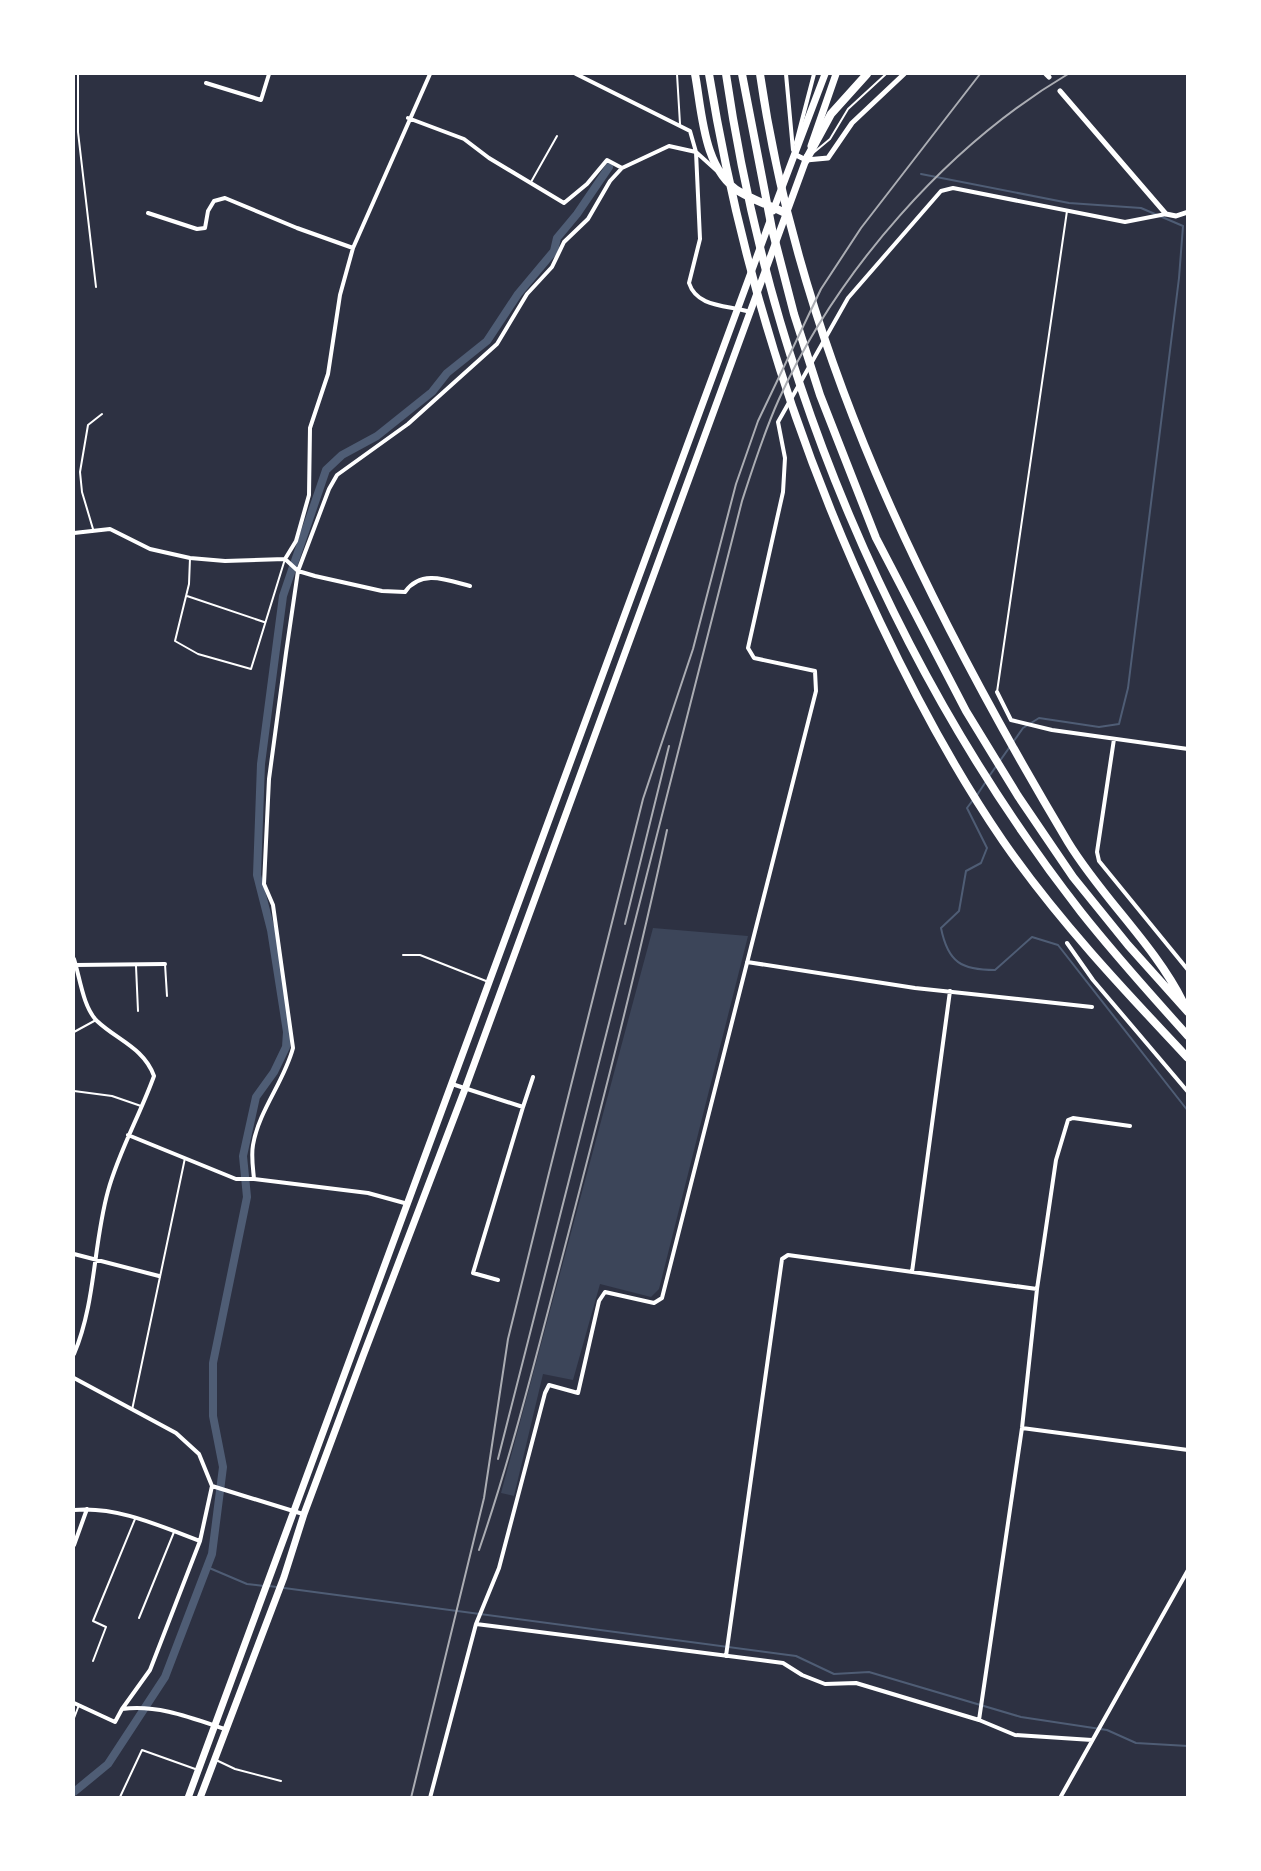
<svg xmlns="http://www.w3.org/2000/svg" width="1261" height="1871" font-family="Signika,sans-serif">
<rect width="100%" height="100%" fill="#2d3142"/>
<!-- green -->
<path fill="#3c4559" d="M653,928l95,8 -89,353 -8,8 -51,-13 -27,96 -30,-6 -29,122 -13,-3z"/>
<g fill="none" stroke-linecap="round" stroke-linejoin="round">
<!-- stream -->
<path stroke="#4f5d75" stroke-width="2" d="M921,174l148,29 72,5 42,18 -4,52 -51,410 -9,36 -20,3 -60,-9 -16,10 -33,47
M977,795l10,-15
M973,800l-6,8 20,40 -6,15 -15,8 -7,40 -18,17c7,35 21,42 54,42l37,-33 26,8 130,166
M207,1567l40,17 17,2
M269,1586l527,70 38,18 35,-2 152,45 86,13 29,13 52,3"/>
<!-- canal -->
<path stroke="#4f5d75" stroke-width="8" d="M74,1792l34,-28 57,-87 47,-123 11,-87 -10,-51v-53l34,-166 -4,-41 13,-59 18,-25 12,-25 1,-15 -16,-102 -14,-55 4,-111 22,-168 43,-126 16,-15 35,-19 55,-44 15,-19 40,-32 31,-47 36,-43 3,-13 20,-24 32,-47"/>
<!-- service -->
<path stroke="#fff" stroke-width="2" d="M78,74v58l18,155
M677,74l3,50
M812,154l18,-15 18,-30 38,-35
M531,182l26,-46
M93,529l-11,-37 -2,-20 8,-47 14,-11
M190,558l-1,26 -14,57 23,13 53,15 34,-110
M187,596l77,26
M997,692l70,-481
M403,955h17l66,26
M165,964l2,32
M136,966l2,45
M74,1032l22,-12
M74,1091l38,5 29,10
M132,1410l53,-252
M139,1618l35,-86
M93,1661l13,-34 -13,-6 42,-102
M74,1718l5,-13
M216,1760l19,9 46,12
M120,1797l22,-47 56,20"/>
<!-- minor -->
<path stroke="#fff" stroke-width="4" d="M576,74l114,57 6,21 4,87 -11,44c8,25 39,22 61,29
M786,74l7,76
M206,83l55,17 8,-26
M408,118l56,21 25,19 75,45 23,-19 20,-24 15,8
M796,143l18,-69
M148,213l49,16 8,-1 3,-17 6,-10 11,-3 72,30 56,20
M74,533l36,-4 40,20 40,9 35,3 60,-2
M285,559l11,-18 13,-46 1,-67 18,-54 12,-79 13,-47 77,-174
M285,559l13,12 17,5 67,15 23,1c16,-23 42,-12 65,-6
M997,692l14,28 41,10 136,19
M1114,739l-17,113 2,9 89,109
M1067,943l26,37 95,112
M74,959c6,19 9,48 23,62 20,19 47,27 57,55 -14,39 -35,75 -46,115 -15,54 -12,111 -34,163
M747,962l168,26 177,19
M75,965l90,-1
M452,1084l71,23 -50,166 25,7
M523,1107l10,-30
M128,1135l108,44h18l114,14 40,11
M254,1179c-1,-11 -3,-23 -1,-34 6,-35 31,-63 40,-97l-20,-143 -9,-21 5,-105 17,-126 12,-82 31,-82 8,-14 71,-51 89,-80 30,-50 25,-27 12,-25 24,-23 22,-38 12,-13 47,-22 27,6 20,18
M74,1254l85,22
M912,1272l38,-281
M74,1378l102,55 23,21 13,32 91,28
M1022,1428l166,22
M74,1510c43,-4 86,16 126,31
M74,1545l13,-36
M476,1624l307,39 19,12 23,9 31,-1 123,37 36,15 77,5
M726,1656l56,-397 6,-4 249,34
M74,1703l41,19 7,-13c35,-5 70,9 103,20
M122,1709l28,-39 50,-129 12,-55
M979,1720l43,-292 15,-139 19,-129 12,-40 5,-2 57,8
M430,1798l46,-174 23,-56 46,-175 4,-8 29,8 21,-92 6,-9 49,11 8,-5 154,-607 -1,-20 -61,-13 -6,-10 35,-156 2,-34 -7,-36 70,-124 93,-107 12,-3 172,34 41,-8
M1060,1798l128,-228"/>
<!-- tertiary -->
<path stroke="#fff" stroke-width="5" d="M1046,74l3,3
M1060,91l106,123 10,2 12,-4
M794,154l12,6 22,-2 24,-35 52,-49"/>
<!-- primary -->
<path stroke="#fff" stroke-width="7" d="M811,146l25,-72
M773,211l52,-137
M188,1798l582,-1577
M200,1798l84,-221 20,-63 59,-158 102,-267 342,-932"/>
<!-- motorway -->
<path stroke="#fff" stroke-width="8" d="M695,74c7,37 8,96 45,118 15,9 32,14 47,22
M709,74c31,190 88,373 171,548 36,76 75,149 123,219 54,78 120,148 185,217
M726,74c44,302 167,596 355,838 34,43 70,83 107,124
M742,74l30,155 22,85 26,81 56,143 90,173 52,85 55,81 55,68 60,67
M760,74c40,277 166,530 308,768 34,56 86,102 115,160
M806,160l25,-46 36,-40"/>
<!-- rail -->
<path stroke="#abadb3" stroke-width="2" d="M625,924l44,-178
M498,1459l244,-958c11,-34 22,-69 37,-102 59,-129 168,-253 289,-325
M479,1550c33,-96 57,-194 83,-292 37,-142 74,-284 105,-428
M411,1798l73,-300 24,-159 40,-162 95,-378 50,-150 43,-165 22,-63 63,-132 40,-61 119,-154"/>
</g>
<!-- border -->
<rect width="1261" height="1871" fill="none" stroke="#ffffff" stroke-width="150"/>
</svg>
